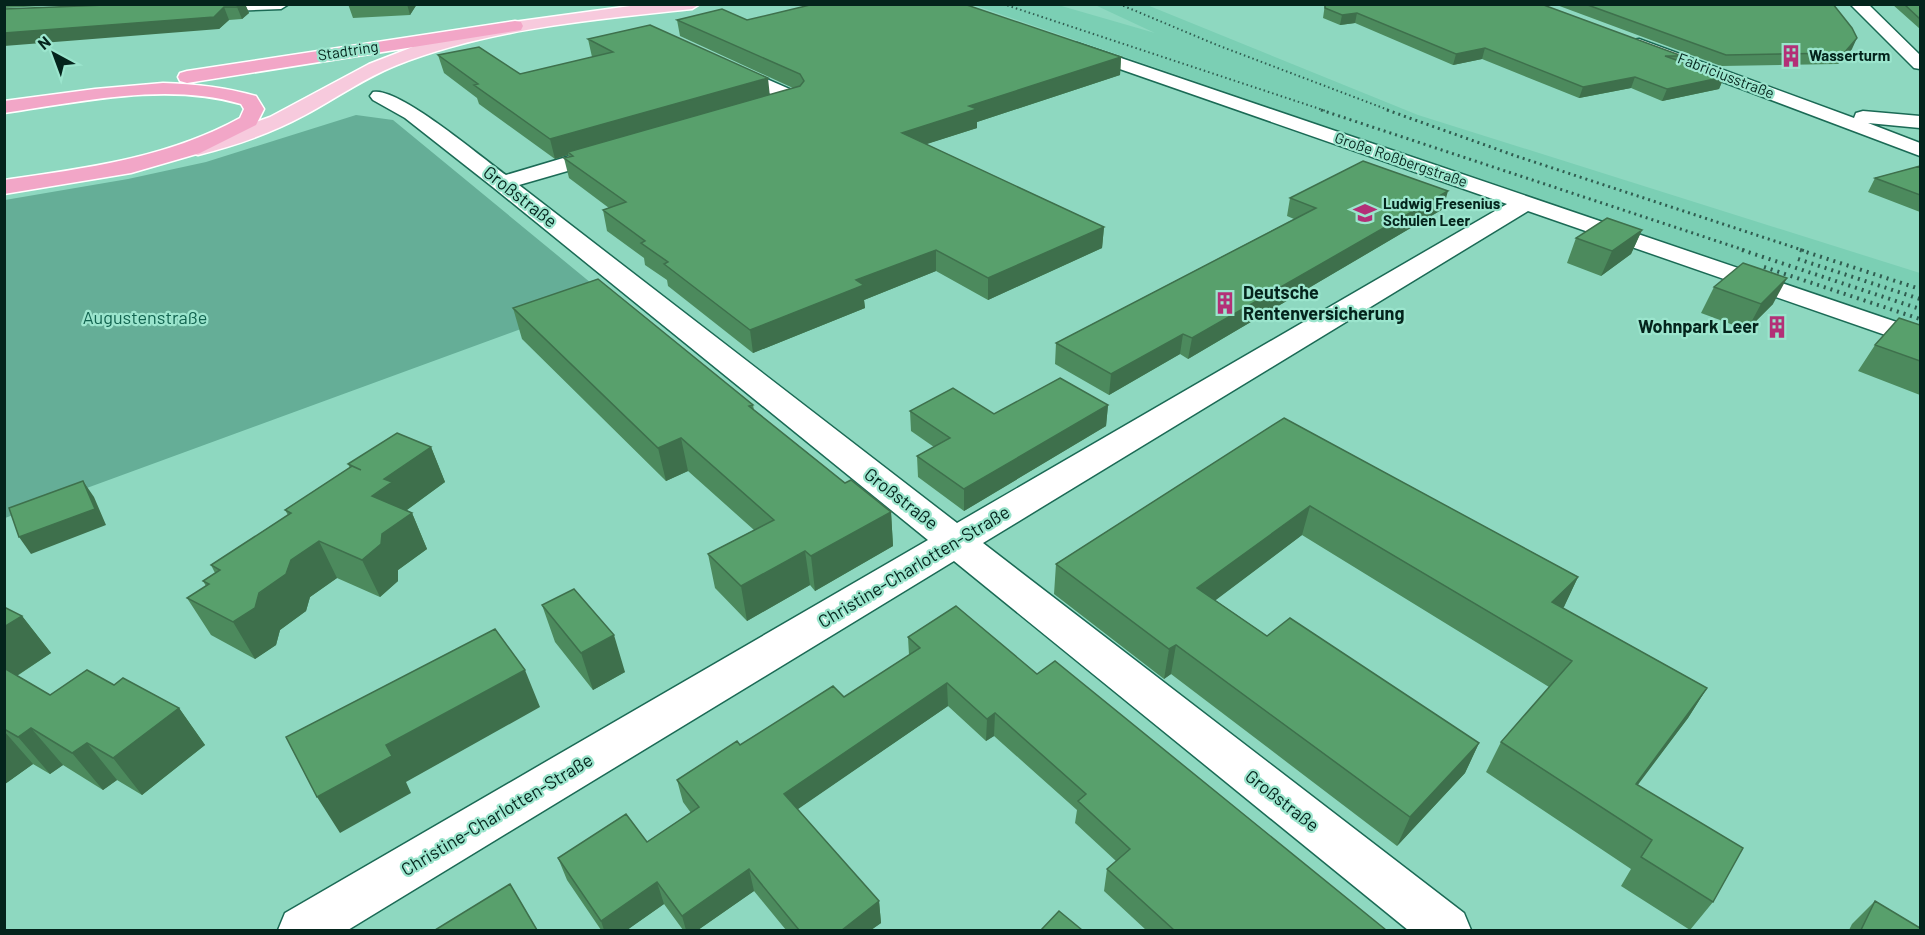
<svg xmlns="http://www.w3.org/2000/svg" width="1925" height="935" font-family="Barlow,sans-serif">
<rect width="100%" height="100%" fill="#8ed8c0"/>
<!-- built -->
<path fill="#7bcfb4" d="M974,5h84l97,28 -60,-28h52l271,110 502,158v58z"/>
<!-- green -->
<path fill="#65ae97" d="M356,115l37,5 215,177 -603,221v-318l123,-21 78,-17z"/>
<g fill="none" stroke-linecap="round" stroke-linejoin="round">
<!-- street casing -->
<g stroke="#1b6a55" stroke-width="3">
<path id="street" d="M195,4h94l-8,5 -80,3 -6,-2 -2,-3z
M1850,4h18l52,51v14l-6,-1z
M1639,39l215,79 2,-5 7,-2 57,5v12l-52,-5 52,20v13l-287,-108 -3,-4 3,-4z
M1077,43l843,287v17l-392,-136 -545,332 481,370 7,17h-63l-454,-369 -606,369h-70l7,-17 643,-373 -434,-352 -89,-70 -32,-18 -3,-4 3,-4c25,-6 109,66 133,83l94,-28 8,-1 8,1 3,5 -3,5 -97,28 438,338 550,-319 -436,-152 -3,-4 3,-4z
M728,62l73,32 3,4c-7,9 -33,15 -44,12l-3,-4 3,-4 17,-5 -55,-26 -3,-4 3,-4z"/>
</g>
<!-- primary casing -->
<g stroke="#fff" stroke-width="3">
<path id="primary" d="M645,4h55l-8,5c-100,11 -201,19 -295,56 -33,13 -62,34 -92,50 -33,18 -71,31 -107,40l-7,-2 -4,-4 4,-4 79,-28 99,-53 49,-19 81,-21z"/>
</g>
<!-- highway casing -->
<g stroke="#fff" stroke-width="3">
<path id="highway" d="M515,21l6,1 2,4 -2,4 -334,53 -7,-2 -2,-4 2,-4 7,-2z
M163,83c32,1 61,4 93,13l8,13 -8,16 -56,28 -69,20 -127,21v-14c83,-12 163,-22 236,-62l4,-9 -3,-5c-75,-22 -160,-2 -237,9v-12l91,-12z"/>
</g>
<!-- street -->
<use href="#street" fill="#fff" fill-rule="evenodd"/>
<!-- primary -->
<use href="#primary" fill="#f7cadd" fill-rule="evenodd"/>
<!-- highway -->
<use href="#highway" fill="#f2a6c7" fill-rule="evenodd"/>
<!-- rail-far2 -->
<path stroke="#305d50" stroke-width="2" stroke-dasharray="1.5 3" stroke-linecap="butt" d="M1003,4l323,107
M1119,4l98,41 174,66"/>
<!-- rail-far1 -->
<path stroke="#305d50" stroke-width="3" stroke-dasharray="2 4" stroke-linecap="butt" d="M1321,110l426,141
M1387,110l129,46 289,95"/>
<!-- rail -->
<path stroke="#305d50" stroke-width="4" stroke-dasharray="2 5" stroke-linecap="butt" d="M1742,250l178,59
M1800,250l120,39
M1798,259l122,40
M1764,267l156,52"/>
</g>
<!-- wall -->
<path fill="#4c8a5d" d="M4,4h78l-78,4z
M245,4l4,9 -7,6 -13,1 -10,9 -215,-20z
M348,4h69l-7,11 -57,3z
M1325,4l357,52 -2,6 44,15 -5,12 -57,12 -31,-13 -52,10 -97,-39 -29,6 -98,-42 -15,2 -17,-7z
M1554,4h279l19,45 -14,15 -117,2z
M1892,4h28v25z
M677,20h70l374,37 -1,18 -143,47v6l-51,16 178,83 -2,21 -114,52 -52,-29 -72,29 1,8 -112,45 -85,-67 -1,-6 -22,-15 -1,-7 -37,-27 -4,-21 6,-2 -40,-30 -5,-20 5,-1 -1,-2 -13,4 -76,-55 -2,-6 -33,-25 -6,-18 82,19 73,-17h-1l-4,-18 181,56 24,-7 -113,-52z
M1920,166v46l-52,-20 7,-14z
M1290,198l153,11 -255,150 -8,-5 -71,41 -54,-31 1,-21 238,-124 -7,-3z
M1642,230l-11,24 -30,22 -34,-13 9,-25z
M1714,287l59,17 -26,26 -46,-17z
M513,308l240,97 1,5 91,73 46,29 2,34 -78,45 -5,-6 -63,36 -32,-33 -7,-34 46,-24 -66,-59 -22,10 -144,-142z
M1920,325v70l-62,-24 17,-26z
M1108,405l-2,21 -142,85 -46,-34 -1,-21 17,-9 -23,-16 -1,-20 84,3z
M1284,418l294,159 -15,31 144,80 -19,30 -51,67 76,117 -23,28 -69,-44 10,-17 -145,-97 15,-30 48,-55 -247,-152 -87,65 52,36 212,107 -14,30 -68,73 -226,-172 -7,5 -110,-85 2,-30z
M431,447l14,35 -38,28 5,3 15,36 -29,21v11l-18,16 -43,-19 -27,19 -4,14 -26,19 -4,15 -21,14 -44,-24 -24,-37 19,-12 -3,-5 12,-8 -4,-8 77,-50 -3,-5 65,-42 -2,-4z
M542,605l83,67 -32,18 -38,-48z
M4,607l18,9 29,37 -34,23 33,19 64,-10 65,23 26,37 -63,50 -25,-15 -14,10 -40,-25 -13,9 -17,-10 -28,20 -1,-1z
M908,637l129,37 349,256h-240l-42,-39 3,-22 9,-8 -41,-38 2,-13 -83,-74 -8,5 -38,-35 -151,103 82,92 2,22 -10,7h-85l-32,-39 -56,39h-15l-19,-26 -37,26h-26l-34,-50 -9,-22 89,-16 44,-29 -8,-11 -6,-22 63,-35 104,-48 65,-42z
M1875,901l45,29h-71l3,-6z"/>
<!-- shaded-wall -->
<path fill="#3e704c" d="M239,4h6l4,9 -7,6 -5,-12z
M407,4h10l-7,11z
M224,7l5,13 -10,9 -215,17v-13z
M1357,13l-2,10 -15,2 2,-10z
M1857,38l-5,11 -14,15 6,-11z
M1485,48l-3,11 -29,6 3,-11z
M1121,57l-1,18 -143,47v6l-75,24v-19l67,-27z
M1635,77l-4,11 -52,10 4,-11z
M1724,77l-5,12 -57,12 5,-12z
M768,78l2,19 -202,55v3l-13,4 -5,-20z
M1448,191l-5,18 -255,150 4,-21z
M1104,227l-2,21 -114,52v-22z
M1642,230l-11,24 -30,22 11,-25z
M936,250v21l-72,29 1,8 -112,45 -3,-23 106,-50z
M1787,278l-14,26 -26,26 14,-26z
M1183,334l-3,20 -71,41 2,-21z
M1108,405l-2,21 -142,85v-22z
M681,438l7,33 -22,10 -8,-33z
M431,447l14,35 -41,30 8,1 15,36 -29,21v11l-18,16 -18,-37 10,-64 12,-17z
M83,481l11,16 12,28 -75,29 -12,-17z
M1310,506l-8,29 -110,83 5,-30z
M891,512l2,34 -78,45 -4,-35z
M319,541l18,37 -27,19 -4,14 -26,19 -4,15 -21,14 -22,-37 58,-62z
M805,551l5,34 -63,36 -6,-35z
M1578,577l-14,30 -26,25 14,-30z
M22,616l29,37 -47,31v-57z
M614,635l11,37 -32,18 -12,-37z
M1176,645l-5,29 -7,5 5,-30z
M525,670l15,37 -134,75 5,11 -71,40 -23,-36 69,-52z
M947,683l1,23 -160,110 -4,-22z
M1707,688l-19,30 -72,96 20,-30z
M179,708l26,37 -63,50 -29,-37z
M995,713l-1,23 -8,5 1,-22z
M31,728l32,37 -13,9 -32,-37z
M4,731l29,33 -28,20 -1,-1z
M87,743l30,37 -14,10 -31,-37z
M1479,743l-14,30 -68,73 13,-29z
M749,869l5,22 -56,39h-12l-4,-14z
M657,882l7,22 -37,26h-23l-3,-9z
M879,901l2,22 -10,7h-29z"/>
<!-- building -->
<path fill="#58a06c" stroke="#3e704c" stroke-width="1.5" d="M131,4h108l-2,3h-13l-10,10 -210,16v-24z
M814,4h150l157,53 -152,49 8,3 -75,24 202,94 -116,51 -52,-28 -80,30 8,5 -114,45 -86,-66 4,-2 -27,-19 4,-2 -42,-31 23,-8 -62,-44 9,-2 -5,-4 232,-66 4,-5 -4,-7 -123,-54 45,-11 25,11z
M1325,4h216l141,52h-17l59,21 -57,12 -32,-12 -52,10 -98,-39 -29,6 -99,-41 -15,2 -17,-7z
M1585,4h248l19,24 5,10 -13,15 -118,2z
M1904,4h16v15z
M650,25l118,53 -218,61 -76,-54 4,-1 -40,-29 41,-8 41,27 93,-22 -25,-13z
M1363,161l85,30 -256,147 -9,-4 -72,40 -55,-31 260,-135 -26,-10z
M1920,166v29l-45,-17z
M1607,218l35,12 -30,21 -36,-13z
M1743,263l44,15 -26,26 -47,-17z
M598,279l155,126 -4,1 96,77 6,-3 40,32 -80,44 -6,-5 -64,35 -33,-32 66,-34 -93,-82 -23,10 -145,-140z
M1899,318l21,7v36l-45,-16z
M1060,378l48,27 -144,84 -47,-33 33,-18 -40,-27 43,-23 41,26z
M1284,418l294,159 -26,25 155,86 -71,96 107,64 -30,54 -72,-45 11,-17 -151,-98 71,-81 -262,-155 -113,82 70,48 23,-18 189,125 -69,74 -234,-172 -7,4 -113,-85z
M397,433l34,14 -47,32 8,3 -20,14 40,17 -30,21 -1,10 -19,16 -43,-19 -28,19 -5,14 -27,19 -4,15 -22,14 -46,-24 22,-14 -6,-3 17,-11 -9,-5 80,-52 -6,-3 67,-44 9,4 -13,-6z
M83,481l12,28 -76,28 -10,-29z
M574,589l40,46 -33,18 -39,-48z
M956,606l81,68 18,-13 331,269h-212l-67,-61 23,-20 -52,-48 8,-7 -91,-81 -8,6 -40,-36 -163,111 95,107 -37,29h-43l-50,-61 -67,47 -25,-34 -56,39 -43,-63 68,-44 21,28 52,-35 -22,-27 60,-39 3,4 93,-59 11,11 76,-49 -12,-11z
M4,607l18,9 -18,11z
M495,629l30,41 -139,75 6,11 -75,41 -31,-60z
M4,668l46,27 37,-25 27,15 9,-7 56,30 -66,50 -26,-15 -15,10 -41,-25 -13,9 -14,-8z
M510,884l27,46h-102z
M1875,901l45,27v2h-59z
M1059,911l23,19h-41z"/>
<!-- icons -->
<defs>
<g id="building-bare" transform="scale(1.8)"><path d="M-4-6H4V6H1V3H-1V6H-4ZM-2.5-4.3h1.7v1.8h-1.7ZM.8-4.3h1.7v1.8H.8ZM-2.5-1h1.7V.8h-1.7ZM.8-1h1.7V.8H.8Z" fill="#b33077" stroke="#9be5cd" stroke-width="2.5" paint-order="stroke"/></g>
<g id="school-bare" transform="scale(1.8)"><path d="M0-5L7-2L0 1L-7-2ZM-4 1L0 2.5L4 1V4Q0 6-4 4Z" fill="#b33077" stroke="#9be5cd" stroke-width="2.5" paint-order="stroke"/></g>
</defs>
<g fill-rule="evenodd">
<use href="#building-bare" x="1791" y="56"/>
<use href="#school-bare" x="1365" y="213"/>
<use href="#building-bare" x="1225" y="303"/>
<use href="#building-bare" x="1777" y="327"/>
</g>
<g text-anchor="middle" stroke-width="4.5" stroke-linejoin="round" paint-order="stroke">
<!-- far-street labels -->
<g font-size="15" fill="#04241c" stroke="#9be5cd">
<text transform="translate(348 51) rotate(-9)" y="5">Stadtring</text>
<text transform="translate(1726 76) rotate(21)" y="5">Fabriciusstraße</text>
<text transform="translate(1401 160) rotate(19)" y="5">Große Roßbergstraße</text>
</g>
<!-- far-poi labels -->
<g font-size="15" font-weight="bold" fill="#04241c" stroke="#9be5cd" text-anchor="start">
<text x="1809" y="61">Wasserturm</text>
<text x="1383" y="209">Ludwig Fresenius<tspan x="1383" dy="17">Schulen Leer</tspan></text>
</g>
<!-- street labels -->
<g font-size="18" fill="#04241c" stroke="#9be5cd">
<text transform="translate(520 197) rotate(38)" y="6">Großstraße</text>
<text transform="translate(901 499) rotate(38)" y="6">Großstraße</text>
<text transform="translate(914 567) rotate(-31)" y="6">Christine-Charlotten-Straße</text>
<text transform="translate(1282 801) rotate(38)" y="6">Großstraße</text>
<text transform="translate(497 815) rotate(-31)" y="6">Christine-Charlotten-Straße</text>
</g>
<!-- poi labels -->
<g font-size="18" font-weight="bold" fill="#04241c" stroke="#9be5cd" text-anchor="start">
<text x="1243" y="299">Deutsche<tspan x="1243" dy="21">Rentenversicherung</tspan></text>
<text x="1759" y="333" text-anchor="end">Wohnpark Leer</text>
</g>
<!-- park labels -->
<g font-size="18" fill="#126450" stroke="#9be5cd">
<text x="145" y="324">Augustenstraße</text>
</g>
</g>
<!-- border -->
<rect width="1925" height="935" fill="none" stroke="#04241c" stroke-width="12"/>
<!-- north arrow -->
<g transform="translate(54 54) rotate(319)" stroke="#9be5cd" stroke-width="4.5" paint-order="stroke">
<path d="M0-4.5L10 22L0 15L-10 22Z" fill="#04241c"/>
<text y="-9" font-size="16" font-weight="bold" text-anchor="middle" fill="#04241c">N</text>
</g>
</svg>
